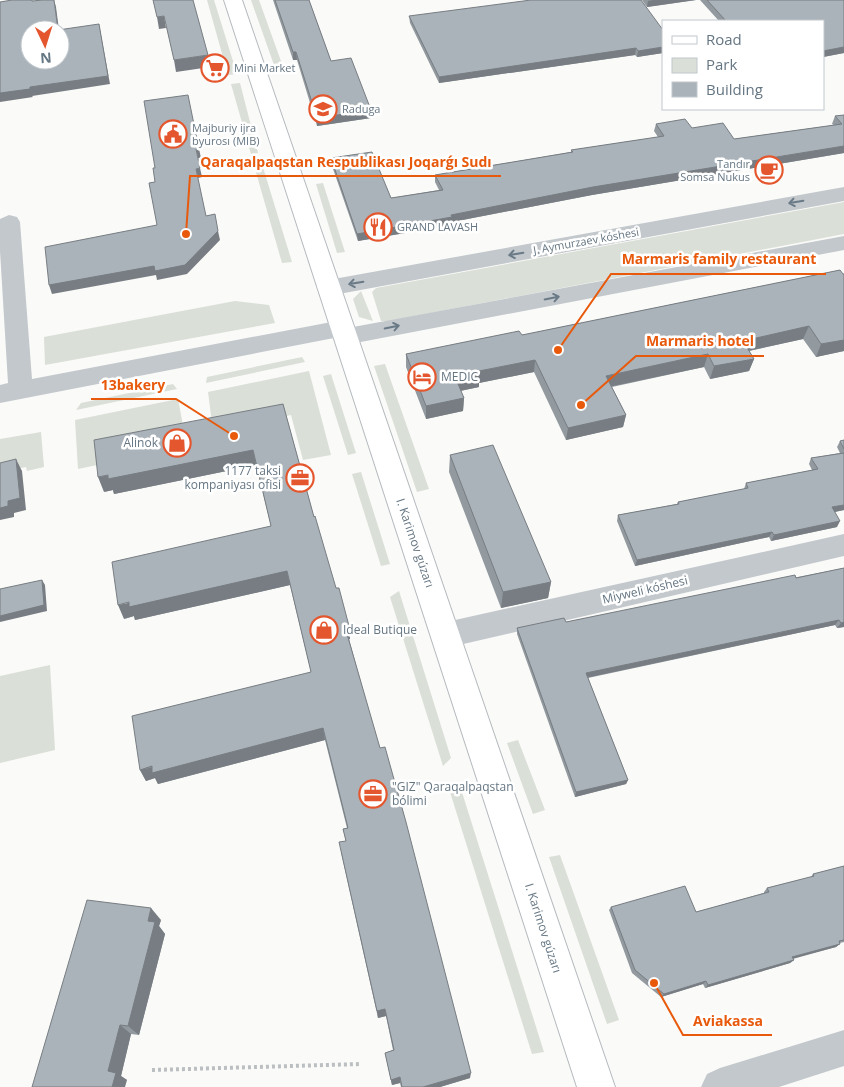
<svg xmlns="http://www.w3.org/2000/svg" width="844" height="1087" font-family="'Open Sans',sans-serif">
<rect width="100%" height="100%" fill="#fafaf8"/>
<!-- green -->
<path fill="#dadfd7" d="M207,0h7l23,74 -9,1z
M251,0h8l23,64 -8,1z
M240,83l18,70 -7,1 -20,-70z
M261,161l31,101 -10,1 -29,-101z
M323,183l22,69 -8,1 -21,-69z
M844,202v32l-455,87h-8l-9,-29 4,-4z
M361,291l12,30 -14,-4 -6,-18z
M235,301l34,4 6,18 -230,42 -1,-28z
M302,357l3,5 -99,21 1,-6z
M385,364l44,125 -12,3 -43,-126z
M309,371l22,84 -28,5 -12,-45 -78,16 -5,-39z
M331,374l25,79 -8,2 -25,-79z
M173,384l4,5 -101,21 5,-7z
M178,399l7,37 -88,29 -19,4 -3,-49z
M41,432l3,35 -17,4 -1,-4 -26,5v-33z
M361,472l29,92 -9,2 -29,-92z
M399,591l52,167 -8,8 -53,-169z
M50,665l5,85 -55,13v-87z
M518,740l27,70 -12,4 -26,-71z
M460,786l84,266 -12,2 -82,-262z
M560,855l59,165 -12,4 -58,-167z"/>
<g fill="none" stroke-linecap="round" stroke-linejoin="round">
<!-- major casing -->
<g stroke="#b5babe" stroke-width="2">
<path id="major" d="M224,0h18l373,1087h-38z"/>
</g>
<!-- path -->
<path stroke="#bbbfc2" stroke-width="4" stroke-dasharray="3 3" stroke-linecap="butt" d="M152,1070l209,-6"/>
<!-- minor -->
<path fill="#c3c8cc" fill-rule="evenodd" d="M844,187v14l-516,95 -8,-3 -3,-5 3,-5 8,-3z
M9,215l8,2 3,5 12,157 310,-59 8,2 3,5 491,-91v14l-499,95 -8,-2 -3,-5 -334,65v-18l8,-2 -8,-132v-32z
M844,534v22l-398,92 -10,-4 -5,-9 5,-9 10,-4z
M844,1030v36l-65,21h-78l6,-13 13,-6z"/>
<!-- major -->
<use href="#major" fill="#fff" fill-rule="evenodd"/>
</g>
<!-- wall -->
<path fill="#929a9f" d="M273,0h36l22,61 40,49v8l-54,8 -20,-66h-4z
M642,0h54l-49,7z
M700,0h144v53l-21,4v-36h-104z
M409,16l254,14v23l-26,4 -2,-2 -196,28 -29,-60z
M844,115v38l-252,42 -140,27v3l-94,16 -26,-75 -1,-8 60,40 48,-8 -4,-8v-7l136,-23v-2l87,-13 -4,-6 2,-7 36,4 42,11 100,-14 -2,-1 3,-8z
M840,270l4,81 -28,6 -13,-18 -54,12 5,8 -5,12 -39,8 -6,-12 -92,20 14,28 -3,12 -57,13 -32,-68 -55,11v4l-19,4 4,7 -1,13 -37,8 -20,-52v-13l116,-19z
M283,404l31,113 36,122h-1l121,439 -30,9h-39l-1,-4 -8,2 -7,-32 8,-3 -7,-34 -8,2 -37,-166 5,-11 -3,-12 4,-1 -22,-88 -167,44 -3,-6 -9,3 -6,-11 171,-98 -21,-87 -155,35 -1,-4 -10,3 147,-93 -15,-61 -142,29 -1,-4 -9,2z
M844,440v70l-9,2 2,15 -66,14 -2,-4 -134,29 -18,-45 1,-6 59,-11 1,-2 66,-13 2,-6 66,-13 -3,-6 2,-6 29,-5 -3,-6 3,-6z
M450,455l101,127 -3,16 -47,10 -52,-136z
M844,568v59l-7,1 -2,-3 -247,53 40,102 -2,4 -51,13 -58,-163v-6l49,-6z
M844,866v76l-4,1 -4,4 -43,11 1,2 -4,3 -85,25 -2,-4 -42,13 -29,-24 -23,-63 2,-3 85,5 68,-19v-1l3,-4 44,-11 2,-3z
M161,920l-2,6 6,8 -26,101 -8,-1 -10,42 6,4 -95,7z"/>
<!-- shaded-wall -->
<path fill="#777d82" d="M54,0l2,7 3,23h-1z
M653,0h43l-49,7 1,-6z
M164,16l2,12 -7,1 -2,-12z
M99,24l11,60 -78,12 1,1 -33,5v-9l30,-6z
M663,47v6l-26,4 1,-6z
M844,47v6l-21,4v-6z
M636,48l-1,7 -196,28v-6z
M293,52h3l1,8h-4z
M208,55l2,12 -34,5 -2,-12z
M371,110v8l-54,8v-8z
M844,146v7l-252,42 -140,27v3l-94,16 -1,-7 94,-19 142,-28z
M196,149h3l2,9h-3z
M200,168l2,9 -4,1 -2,-9z
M218,231l2,9 -33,34 -30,6 -1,-5 -104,19 -3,-9z
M809,326l-6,13 -64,14 4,-12z
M844,340v11l-28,6 5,-13z
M708,354l-4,13 -101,21 3,-12z
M754,359l-5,12 -39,8 4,-13z
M535,360l-1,12 -55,11v4l-24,5 1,-13 23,-8z
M464,398l-1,13 -37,8v-13z
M626,415l-3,12 -57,13 2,-12z
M253,450l3,15 -142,29 -1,-4 -9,2 -6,-15z
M16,459l6,12 4,39 -12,3v4l-14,3v-12l8,-7z
M844,505v5l-15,3 3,-6z
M840,521l-3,6 -66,14 3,-6z
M772,532l-3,5 -134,29 2,-6z
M287,571l3,14 -155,35 -1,-4 -10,3 -6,-14z
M42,580l3,5 2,26 -47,11v-6z
M551,582l-3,16 -47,10 2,-16z
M839,620l-4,5 -250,53 1,-5z
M844,622v5l-7,1 4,-5z
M349,626l1,13 -3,1 -2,-13z
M323,728l2,12 -167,44 -3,-6 -9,3 -6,-11z
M628,780l-2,4 -51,13 1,-5z
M151,908l10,12 -2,6 6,8 -26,101 -11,-9 20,-105z
M840,944l-4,3 -47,13 3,-3z
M794,960l-4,3 -85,25 3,-3z
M706,981l-3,3 -42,13 3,-3z
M385,1009l1,7 -8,2 -1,-7z
M120,1025l11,9 -10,42 6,4 -2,7h-13l-4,-16z
M471,1073l-1,5 -30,9h-17z
M400,1077v6l-8,2 -1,-5z"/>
<!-- building -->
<path fill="#aab3b9" stroke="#777d82" d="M12,0h20v1l11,-1h11l4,30h-28v30h30v-30h-2l41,-6 9,52 -78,11v2l-30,4v-91z
M153,0h40l15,55 -34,5 -10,-44 -7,1z
M275,0h34l22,61 20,-3 20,52 -54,8 -21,-66h-3z
M531,0h110l22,30v17l-25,4 -2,-3 -197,29 -30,-61z
M707,0h137v47l-21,4v-30h-97z
M188,95l11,54h-3l4,19 -4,1 10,47 9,-2 3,17 -33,34 -30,6 -1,-5 -105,19 -4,-38 112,-22 -8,-42 6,-1 -2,-14h2l-11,-67z
M844,115v31l-251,41 -142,28 1,2 -95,17 -26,-76 41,-6 19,46 52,-8 -8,-15 138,-23 -2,-2 93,-14 -8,-12 29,-5 7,9 31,-5 11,16 108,-15 -7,-8z
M840,270l3,4h1v66l-23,4 -12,-18 -66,15 11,18 -40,7 -6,-12 -102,22 20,39 -58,13 -33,-68 -56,11 1,3 -24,5 8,19 -38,8 -20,-52 113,-23 3,4z
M283,404l31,113 1,-1 21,72h3l10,38 -4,1 35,121 5,-1 21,75 65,251 -48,14h-21l-2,-10 -9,3 -6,-27 9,-3 -9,-41 -8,2 -38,-169 7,-1 -3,-12 5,-1 -25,-100 -171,45v-7l-12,4 -8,-54 179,-44 -24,-101 -158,36v-5l-11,3 -6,-43 159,-36 -18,-76 -145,29v-4l-10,2 -4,-37z
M844,440v9l-4,-8z
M493,445l58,137 -48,10 -53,-137z
M844,453v52l-12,2 8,14 -66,14 -2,-3 -135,28 -19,-45 61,-11 -1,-2 70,-14 -2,-5 72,-14 -7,-11z
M16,459l4,39 -12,3v5l-8,2v-45z
M844,568v54l-3,1 -2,-3 -253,53 42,107 -52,12 -59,-164 47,-10 2,4 229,-47 1,3z
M42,580l2,25 -44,11v-27z
M844,866v74l-5,1 1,3 -48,13 2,3 -86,25 -2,-4 -42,13 -29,-24 -24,-63 74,-21 11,26 73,-20 -2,-4 47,-12 -1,-2z
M87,900l64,8 -3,13 7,1 -27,104 -8,-1 -12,46 8,2 -4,14h-80z"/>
<!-- one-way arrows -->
<defs><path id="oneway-shaft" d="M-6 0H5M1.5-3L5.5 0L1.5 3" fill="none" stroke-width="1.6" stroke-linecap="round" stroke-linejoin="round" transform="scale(1.25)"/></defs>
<g stroke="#6a7a87">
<use href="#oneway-shaft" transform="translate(796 202) rotate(170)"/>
<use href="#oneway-shaft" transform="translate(516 254) rotate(170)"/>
<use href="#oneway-shaft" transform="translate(356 283) rotate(170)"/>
<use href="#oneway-shaft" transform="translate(552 298) rotate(-11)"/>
<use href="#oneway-shaft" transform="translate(392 327) rotate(-11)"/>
</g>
<!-- icons -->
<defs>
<g id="supermarket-ring" transform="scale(1.4375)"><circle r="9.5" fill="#fff" stroke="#e4572e" stroke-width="1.5"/><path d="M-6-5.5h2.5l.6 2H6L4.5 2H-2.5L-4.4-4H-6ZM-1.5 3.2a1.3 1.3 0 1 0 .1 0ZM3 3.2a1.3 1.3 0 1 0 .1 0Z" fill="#e4572e"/></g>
<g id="school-ring" transform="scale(1.4375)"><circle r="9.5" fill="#fff" stroke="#e4572e" stroke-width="1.5"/><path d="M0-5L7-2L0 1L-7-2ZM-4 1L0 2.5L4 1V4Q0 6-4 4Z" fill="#e4572e"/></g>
<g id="civic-ring" transform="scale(1.4375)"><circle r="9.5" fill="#fff" stroke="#e4572e" stroke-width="1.5"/><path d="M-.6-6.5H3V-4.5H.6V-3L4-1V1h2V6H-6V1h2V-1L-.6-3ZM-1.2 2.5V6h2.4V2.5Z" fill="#e4572e"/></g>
<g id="cafe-ring" transform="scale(1.4375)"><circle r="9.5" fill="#fff" stroke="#e4572e" stroke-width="1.5"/><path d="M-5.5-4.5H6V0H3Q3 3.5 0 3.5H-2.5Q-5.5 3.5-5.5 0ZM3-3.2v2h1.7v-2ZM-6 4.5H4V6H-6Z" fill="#e4572e"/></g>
<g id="restaurant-ring" transform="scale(1.4375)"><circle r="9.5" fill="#fff" stroke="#e4572e" stroke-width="1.5"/><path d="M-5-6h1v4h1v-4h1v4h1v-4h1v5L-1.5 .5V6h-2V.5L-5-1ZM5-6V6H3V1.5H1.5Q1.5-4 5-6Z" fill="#e4572e"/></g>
<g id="hotel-ring" transform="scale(1.4375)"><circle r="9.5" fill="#fff" stroke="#e4572e" stroke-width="1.5"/><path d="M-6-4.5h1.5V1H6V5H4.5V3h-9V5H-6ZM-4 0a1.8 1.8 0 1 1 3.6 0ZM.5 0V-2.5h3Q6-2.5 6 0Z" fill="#e4572e"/></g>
<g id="shop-ring" transform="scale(1.4375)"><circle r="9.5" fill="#fff" stroke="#e4572e" stroke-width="1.5"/><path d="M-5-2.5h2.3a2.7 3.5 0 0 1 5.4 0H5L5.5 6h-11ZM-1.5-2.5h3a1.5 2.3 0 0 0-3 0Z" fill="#e4572e"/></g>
<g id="office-ring" transform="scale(1.4375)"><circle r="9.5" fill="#fff" stroke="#e4572e" stroke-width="1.5"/><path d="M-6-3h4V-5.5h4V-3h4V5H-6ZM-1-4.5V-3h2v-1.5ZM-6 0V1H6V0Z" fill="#e4572e"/></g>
</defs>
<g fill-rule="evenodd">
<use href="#supermarket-ring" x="215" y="68"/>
<use href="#school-ring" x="323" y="109"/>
<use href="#civic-ring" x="173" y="134"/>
<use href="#cafe-ring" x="769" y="170"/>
<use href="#restaurant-ring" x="378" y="227"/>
<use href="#hotel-ring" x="422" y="377"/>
<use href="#shop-ring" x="177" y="443"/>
<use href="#office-ring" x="300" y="478"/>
<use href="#shop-ring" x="324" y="630"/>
<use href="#office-ring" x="373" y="794"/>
</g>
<g text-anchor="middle" stroke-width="5" stroke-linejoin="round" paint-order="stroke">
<!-- far-poi labels -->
<g font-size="11" fill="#657683" stroke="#fff" text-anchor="start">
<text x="234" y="72">Mini Market</text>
<text x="342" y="113">Raduga</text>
<text x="192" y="132">Majburiy ijra<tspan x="192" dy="13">byurosı (MIB)</tspan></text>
<text x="750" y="168" text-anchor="end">Tandır<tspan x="750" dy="13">Somsa Nukus</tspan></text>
<text x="397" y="231">GRAND LAVASH</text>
</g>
<!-- far-street labels -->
<g font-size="11" fill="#657683" stroke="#fff">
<text transform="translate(586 241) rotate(-10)" y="4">J. Aymurzaev kóshesi</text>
</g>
<!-- poi labels -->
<g font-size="12" fill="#657683" stroke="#fff" text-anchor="start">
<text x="441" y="381">MEDIC</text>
<text x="158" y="447" text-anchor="end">Alinok</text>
<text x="281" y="475" text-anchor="end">1177 taksi<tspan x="281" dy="14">kompaniyası ofisi</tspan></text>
<text x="343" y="634">Ideal Butique</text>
<text x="392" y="791">"GIZ" Qaraqalpaqstan<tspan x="392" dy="14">bólimi</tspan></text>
</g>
<!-- street labels -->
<g font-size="12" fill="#657683" stroke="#fff">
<text transform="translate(415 543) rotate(71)" y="4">I. Karimov gúzarı</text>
<text transform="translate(645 590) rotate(-13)" y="4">Miyweli kóshesi</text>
<text transform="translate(543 928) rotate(72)" y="4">I. Karimov gúzarı</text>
</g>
</g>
<!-- callouts -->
<path fill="none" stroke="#e8590c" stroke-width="2" d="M186 234L190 176H501M558 350L611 274H826M581 405L636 356H764M234 436L176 399H91M654 983L683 1035H772"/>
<g fill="#e8590c" stroke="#fff" stroke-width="2">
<circle cx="186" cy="234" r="5"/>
<circle cx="558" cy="350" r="5"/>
<circle cx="581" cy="405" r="5"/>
<circle cx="234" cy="436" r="5"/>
<circle cx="654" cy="983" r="5"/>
</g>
<g font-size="14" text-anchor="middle" font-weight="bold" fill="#e8590c" stroke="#fff" stroke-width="5" stroke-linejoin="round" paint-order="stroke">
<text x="346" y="167">Qaraqalpaqstan Respublikası Joqarǵı Sudı</text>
<text x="719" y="264">Marmaris family restaurant</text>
<text x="700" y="346">Marmaris hotel</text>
<text x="133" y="390">13bakery</text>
<text x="728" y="1026">Aviakassa</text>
</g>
<!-- legend -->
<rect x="662" y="20" width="162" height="90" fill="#ffffff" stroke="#c1c8cd"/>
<rect x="672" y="36" width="25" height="8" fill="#ffffff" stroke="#c1c8cd"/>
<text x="706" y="45" font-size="15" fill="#657683">Road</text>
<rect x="672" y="58" width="25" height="15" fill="#dadfd7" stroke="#c1c8cd"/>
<text x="706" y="70" font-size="15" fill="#657683">Park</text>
<rect x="672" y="82" width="25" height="15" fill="#aab3b9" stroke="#c1c8cd"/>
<text x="706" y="95" font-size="15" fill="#657683">Building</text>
<!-- north arrow -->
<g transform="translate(45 45) rotate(176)"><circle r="24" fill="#ffffff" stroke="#c1c8cd"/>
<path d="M0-4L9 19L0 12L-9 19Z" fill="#e4572e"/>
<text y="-8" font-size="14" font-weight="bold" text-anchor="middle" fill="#657683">N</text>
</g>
</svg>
